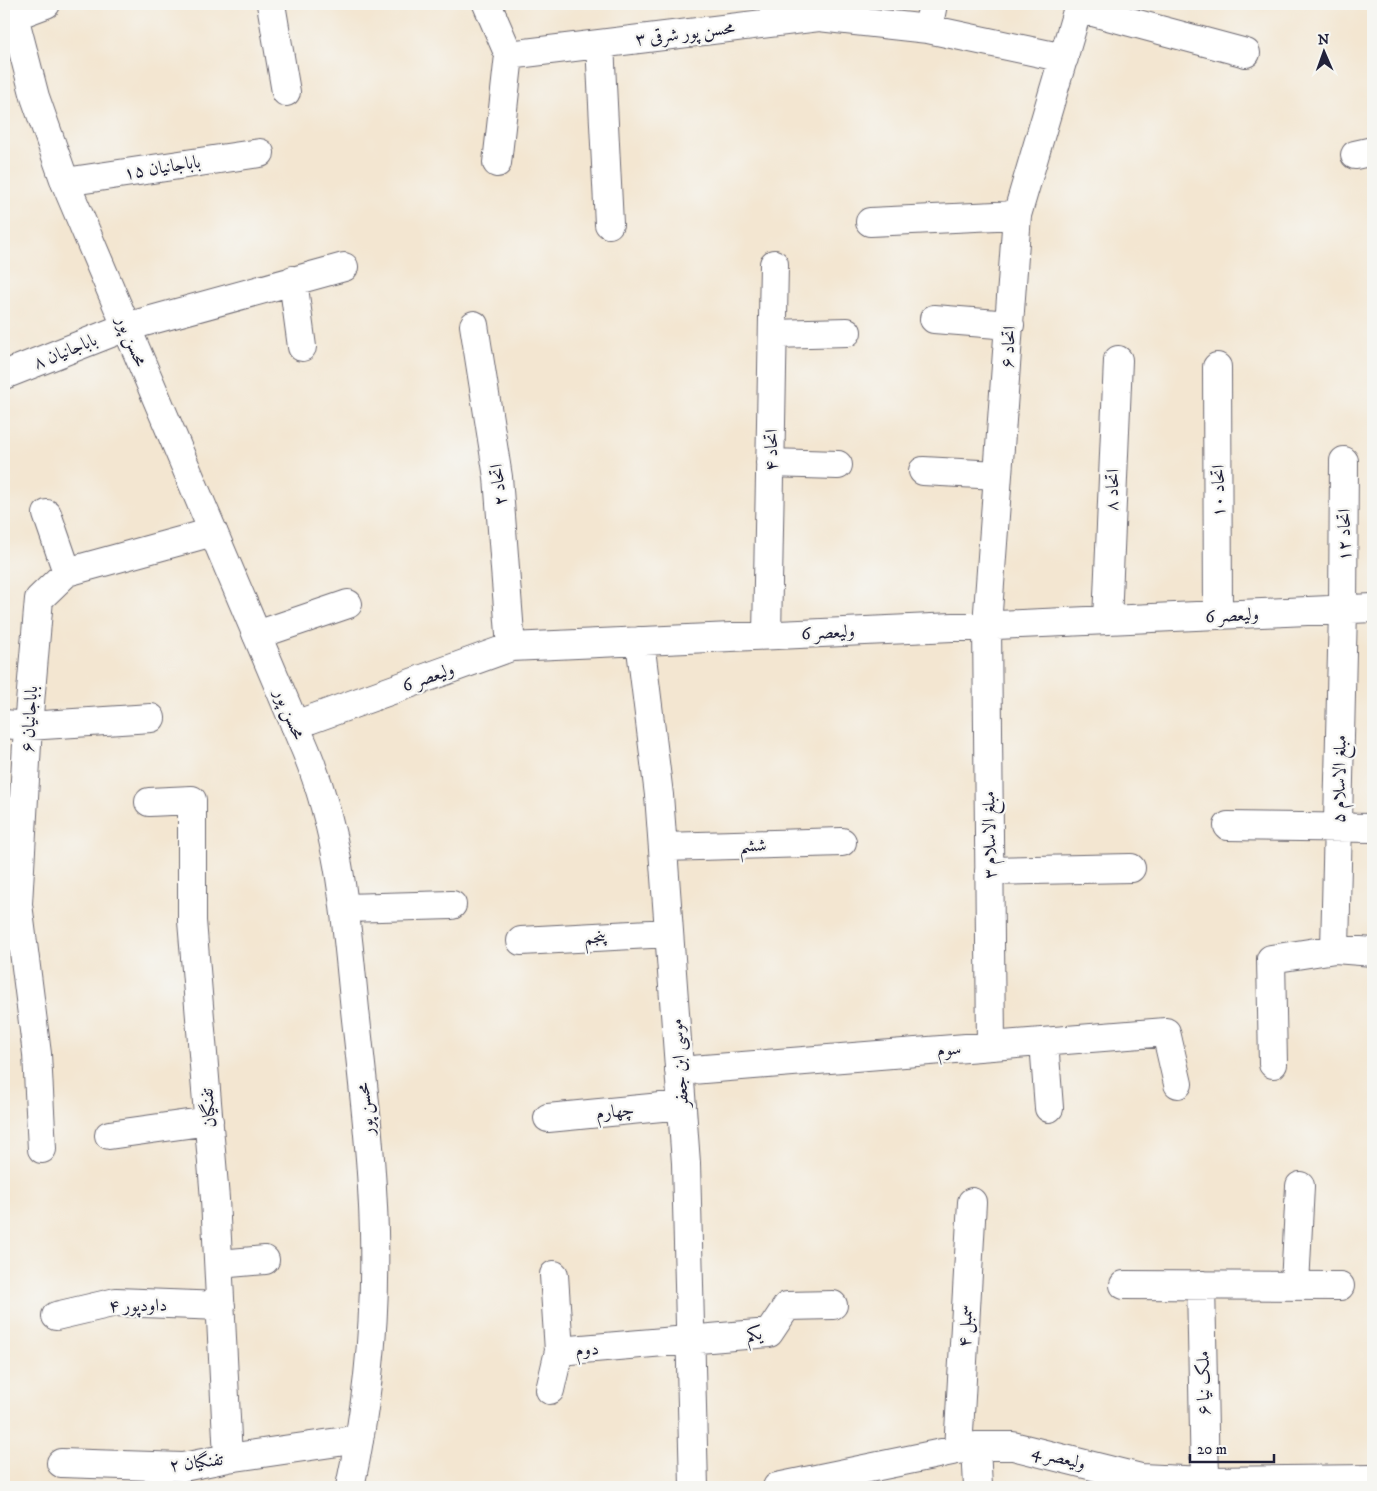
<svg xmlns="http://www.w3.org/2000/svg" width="1377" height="1491" font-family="'IM FELL DW Pica',Amiri,serif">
<rect width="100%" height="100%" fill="#f6f6f2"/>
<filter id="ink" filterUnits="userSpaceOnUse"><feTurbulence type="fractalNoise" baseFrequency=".02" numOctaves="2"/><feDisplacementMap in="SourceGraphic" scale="10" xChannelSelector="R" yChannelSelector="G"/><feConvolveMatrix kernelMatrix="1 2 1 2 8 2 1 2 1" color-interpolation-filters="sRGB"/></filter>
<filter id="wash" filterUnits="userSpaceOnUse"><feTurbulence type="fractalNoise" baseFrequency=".0096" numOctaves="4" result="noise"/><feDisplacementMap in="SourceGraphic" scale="20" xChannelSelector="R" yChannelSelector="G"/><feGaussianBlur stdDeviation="1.12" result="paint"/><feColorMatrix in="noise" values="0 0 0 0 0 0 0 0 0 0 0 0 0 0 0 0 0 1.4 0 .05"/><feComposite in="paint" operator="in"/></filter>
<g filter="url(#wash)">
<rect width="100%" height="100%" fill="#f3e6d1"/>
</g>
<g filter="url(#ink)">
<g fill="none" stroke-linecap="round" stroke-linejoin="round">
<!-- minor casing -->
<g stroke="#6b6770" stroke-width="30">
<path id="minor" d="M271,4l15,88
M487,4l22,51 310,-38 109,12 136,29
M928,29l5,-25
M600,44l9,180
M1355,155l18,-4
M497,163l12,-108
M65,182l195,-29
M1017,215l61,-207 168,45
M870,222l147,-7 -30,410 4,421
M293,280l9,67
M934,319l76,6
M474,325l24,152 13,170
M773,334l74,-2
M1217,367l1,248
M4,375l122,-48 218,-60
M770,463l68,2
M923,471l75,4
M47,514l20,58
M1107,620l11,-260
M257,635l91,-31
M767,635l7,-371
M640,641l19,154 27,368 8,324
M4,724l24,2 123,-8
M295,725l216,-78 862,-39
M149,802l43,-2v121l23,278 13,259
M1228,826l145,2
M663,847l179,-5
M989,871l142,-3
M345,908l107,-3
M521,941l148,-8
M1335,949l8,-340 1,-148
M1044,1042l5,66
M1273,1064l-2,-105 64,-10 38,3
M679,1071l487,-39 12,52
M548,1118l134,-13
M109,1135l100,-14
M42,1149l-5,-95 -19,-150 10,-178 11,-127 28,-27 146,-40
M219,1264l46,-4
M554,1275l5,76 210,-18 18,-27 46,-1
M1124,1285l216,1
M1201,1285l4,196
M1295,1285l5,-99
M56,1316l60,-14 105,4
M550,1390l9,-39
M976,1446l2,41
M958,1450l14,-248
M61,1463l122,4 45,-9 131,-19
M777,1487l199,-41h37l128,32 64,3 168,-2"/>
</g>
<!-- secondary casing -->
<g stroke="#6b6770" stroke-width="30">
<path id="secondary" d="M46,4l-32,12 21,81 30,85 241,569c35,86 40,168 49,259 8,74 17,148 19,222 2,85 -6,172 -24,255"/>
</g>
<!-- minor -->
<use href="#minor" stroke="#fff" stroke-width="28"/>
<!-- secondary -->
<use href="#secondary" stroke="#fff" stroke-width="28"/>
</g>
</g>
<g text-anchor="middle" stroke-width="4.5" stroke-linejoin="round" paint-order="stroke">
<!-- street labels -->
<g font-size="18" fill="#22223b" stroke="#f6f6f2">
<text transform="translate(685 33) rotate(-7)" y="6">محسن پور شرقی ۳</text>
<text transform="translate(162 167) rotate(-9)" y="6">باباجانیان ۱۵</text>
<text transform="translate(132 341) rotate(67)" y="6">محسن پور</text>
<text transform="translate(1008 347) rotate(-86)" y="6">اتحاد ۶</text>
<text transform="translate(65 351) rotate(-22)" y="6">باباجانیان ۸</text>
<text transform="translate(771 450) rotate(-89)" y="6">اتحاد ۴</text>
<text transform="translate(498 485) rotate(-96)" y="6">اتحاد ۲</text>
<text transform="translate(1112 490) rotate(-88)" y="6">اتحاد ۸</text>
<text transform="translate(1218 491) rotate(-90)" y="6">اتحاد ۱۰</text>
<text transform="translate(1344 535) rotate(-90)" y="6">اتحاد ۱۲</text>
<text transform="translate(1232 615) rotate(-3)" y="6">ولیعصر 6</text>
<text transform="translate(828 632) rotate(-3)" y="6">ولیعصر 6</text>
<text transform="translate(428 677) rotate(-20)" y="6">ولیعصر 6</text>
<text transform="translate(290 714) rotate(67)" y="6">محسن پور</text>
<text transform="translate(29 719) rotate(-86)" y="6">باباجانیان ۶</text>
<text transform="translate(1339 779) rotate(-89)" y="6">مبلغ الاسلام ۵</text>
<text transform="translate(989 835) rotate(-91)" y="6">مبلغ الاسلام ۳</text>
<text transform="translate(753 845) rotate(-1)" y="6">ششم</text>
<text transform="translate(595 937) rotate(-3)" y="6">پنجم</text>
<text transform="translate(949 1049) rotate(-5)" y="6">سوم</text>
<text transform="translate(679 1063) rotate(-94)" y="6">موسی ابن جعفر</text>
<text transform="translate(208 1108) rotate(-95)" y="6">تفنگیان</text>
<text transform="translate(365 1109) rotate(-96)" y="6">محسن پور</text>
<text transform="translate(615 1111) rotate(-6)" y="6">چهارم</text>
<text transform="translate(138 1305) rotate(-1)" y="6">داودپور ۴</text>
<text transform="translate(965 1326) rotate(-87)" y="6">سمبل ۴</text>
<text transform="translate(754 1334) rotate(-8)" y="6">یکم</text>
<text transform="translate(587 1349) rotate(-5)" y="6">دوم</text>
<text transform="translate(1203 1383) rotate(-91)" y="6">ملک نیا ۶</text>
<text transform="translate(1059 1457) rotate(14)" y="6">ولیعصر 4</text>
<text transform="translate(196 1462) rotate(-7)" y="6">تفنگیان ۲</text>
</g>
</g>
<!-- margin -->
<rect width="1377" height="1491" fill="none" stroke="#f6f6f2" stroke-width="20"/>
<!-- north arrow -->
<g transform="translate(1324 52) rotate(358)" stroke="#f6f6f2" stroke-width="4" paint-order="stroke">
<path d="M0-4L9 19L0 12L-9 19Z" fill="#22223b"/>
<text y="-8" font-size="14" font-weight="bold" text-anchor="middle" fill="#22223b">N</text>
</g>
<!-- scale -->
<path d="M1190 1454v8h84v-8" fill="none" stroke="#22223b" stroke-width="2.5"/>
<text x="1197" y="1454" font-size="15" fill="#22223b" stroke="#f6f6f2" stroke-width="4" paint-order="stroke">20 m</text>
</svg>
